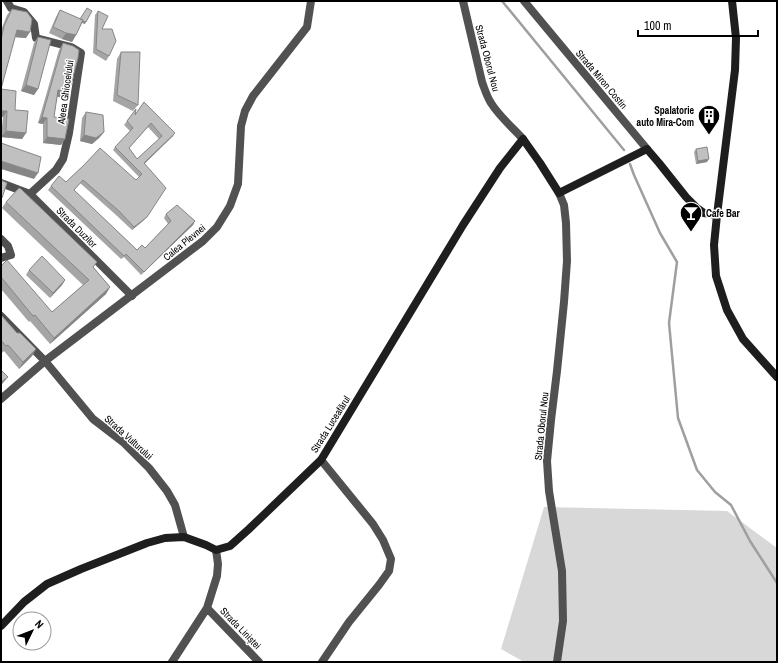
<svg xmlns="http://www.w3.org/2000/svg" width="778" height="663" font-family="'Archivo Narrow',sans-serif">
<rect width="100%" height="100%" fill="#fff"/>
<!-- green -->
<path fill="#d8d8d8" d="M544,507l183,4 50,37v114h-253l-23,-13z"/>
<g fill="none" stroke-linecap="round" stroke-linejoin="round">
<!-- stream -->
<path stroke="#9f9f9f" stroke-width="2.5" d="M502,1l122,149
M630,164l4,11 26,58 17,29 -8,61 9,95 19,52 18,22 16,13 19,36 27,42"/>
<!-- street -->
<path stroke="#515151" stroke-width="8" d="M7,1l4,7 13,4 10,12 2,14 35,9 10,6 -12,80 -6,26 -7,11 -26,24
M463,1l19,81c3,8 5,15 9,21 8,13 21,24 32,36
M524,1l123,148
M1,183l29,11 102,102
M1,239l7,7 3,9 -10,3
M1,316l44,45 48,58 30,23 26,26 18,23 8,14 9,32
M1,399l44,-38 158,-120 14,-14 13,-21 8,-22 3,-58 4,-15 8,-15 54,-69 4,-26
M321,460l52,64 10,16 8,19 -2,12 -10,14 -30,37 -27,40
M207,608l52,54
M172,662l35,-54 10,-32 1,-12 -2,-14
M557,662l6,-41 -1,-50 -13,-80 -2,-30 4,-41 6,-49 7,-69 3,-41 -1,-38 -2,-18 -5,-12"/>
<!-- secondary -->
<path stroke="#1e1e1e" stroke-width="8" d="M732,1l4,37 -1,32 -18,145 -3,30 2,31 11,34 16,29 34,38
M1,626l23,-24 23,-18 34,-15 66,-26 18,-5 19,-1 22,8 10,5 14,-4 19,-17 72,-69 142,-235 37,-57 23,-29 17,24 19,30 88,-44 12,14 27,34 11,11 7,5 13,2"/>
</g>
<!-- wall -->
<path fill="#a5a5a5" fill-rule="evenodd" d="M12,9l14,29 -11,-1 -14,52 14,21 11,23 -4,6 -21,-2 2,-20h-2v-87l6,-15z
M60,10l25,14 -3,-1 -10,19 -10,-3 -13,-6 7,-16z
M98,11l4,18 7,27 -3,5 -13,-8 2,-38z
M38,37v52l-4,6 -13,-4 13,-48z
M63,43l6,49 -4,6 -8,-1 -3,20 11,22 -4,6 -18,-2v-19l-5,-1 21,-73z
M121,52l17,53 -5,6 -20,-10 4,-42z
M144,102l29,34 -29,28v56l-12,10 -16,-15 -36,-32 -6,7 63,60 8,-2 23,-24 -4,-6 2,-4 29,7 -2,4 -52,50 -17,-18 -3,2 -73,-69 3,-4 15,-4 18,-17 52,15 3,-3 -26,-27 2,-3 15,-16 -6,-6 12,-16 -1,6zM148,127l11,12 -22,20 -8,-11z
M86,112l18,20 -5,6 -7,6 -12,-3 2,-23z
M696,149l11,13 -11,2 -2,-12z
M6,202l88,66 16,19 -4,7 -56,50 -20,-23 -1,1 -28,-33v-23l51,46 31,-27 -81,-77z
M29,270l36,10 -3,5 -12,13 -24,-23z
M1,315l16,18 19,16 -4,7 -13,13 -15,-18 -2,2 -1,-1z"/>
<!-- shaded-wall -->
<path fill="#868686" d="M79,19l7,3 -1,2 -7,-3z
M17,30l13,2 -4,6 -13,-1z
M66,33l10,2 -4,7 -10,-3z
M26,85l12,4 -4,6 -13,-4z
M58,90l11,2 -4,6 -11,-2z
M1,111h6l-4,6h-2z
M42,117l5,1 -4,6 -5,-1z
M6,131l20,2 -4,6 -21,-2z
M104,132l-5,6 -7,6 -12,-3 4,-6z
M175,133l-2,3 -32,31 3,-4z
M47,137l18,2 -4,6 -18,-2z
M709,159l-2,3 -11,2 2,-3z
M1,161l37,12 -4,6 -33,-10z
M147,217l-3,3 -12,10 2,-3z
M195,221l-2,4 -52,50z
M65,280l-3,5 -12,13 3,-5z
M110,287l-4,7 -56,50 4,-6z
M36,349l-4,7 -13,13 4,-7z
M8,377l-5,6 -2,2v-3z"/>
<!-- building -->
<path fill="#c0c0c0" stroke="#868686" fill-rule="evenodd" d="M87,8l5,3 -6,11 -4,-1 1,-1 -3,-1z
M12,9l15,3 5,7 -2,13 -13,-2 -16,59 15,2 -1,19 13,1 -2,22 -20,-2 1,-20h-6v-71l3,-14z
M60,10l23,10 -7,15 -10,-2 -13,-6z
M98,11l10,5 -6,13h10l4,12 -7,15 -13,-7z
M38,37l13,3 -13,49 -12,-4z
M63,43l10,3 6,4 -1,8 -9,34 -11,-2 -4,27 15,2 -4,20 -18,-2v-19l-5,-1z
M121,52h19l-2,53 -21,-10z
M144,102l31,31 -31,30 22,25 -19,29 -13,10 -15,-16 -36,-31 -9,10 63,60 5,-5 3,3 26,-27 -5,-7 11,-9 18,16 -51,51 -18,-18 -2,2 -73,-70 8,-10 7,6 18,-17 16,-17 36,32 6,-6 -27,-27 18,-19 -6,-7 9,-12 -1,6zM151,123l11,13 -25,23 -8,-11z
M86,112l17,3 1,17 -8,6 -12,-3z
M1,143l40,14 -3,16 -37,-12z
M707,147l2,12 -11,2 -2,-12z
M1,180l6,3 -5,15h-1z
M19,188l2,1 76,73 -4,5 17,20 -56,51 -19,-23 -2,1 -32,-39v-11l6,-6 45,52 37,-32 -83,-78z
M42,256l23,24 -12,13 -24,-23z
M1,315l16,18h3l16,16 -13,13 -15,-17 -2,1 -5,-6z
M1,370l7,7 -7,5z"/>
<!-- icons -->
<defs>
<g id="building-pin" transform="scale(1.15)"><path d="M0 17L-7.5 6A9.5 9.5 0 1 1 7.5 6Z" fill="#000" stroke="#fff"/><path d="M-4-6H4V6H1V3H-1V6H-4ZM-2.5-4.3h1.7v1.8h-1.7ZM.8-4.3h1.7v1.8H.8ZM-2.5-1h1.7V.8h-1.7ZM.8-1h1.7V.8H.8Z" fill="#fff"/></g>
<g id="bar-pin" transform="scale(1.15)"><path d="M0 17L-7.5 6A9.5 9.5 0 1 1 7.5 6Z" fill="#000" stroke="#fff"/><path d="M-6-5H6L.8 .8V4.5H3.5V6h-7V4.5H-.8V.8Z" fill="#fff"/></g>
</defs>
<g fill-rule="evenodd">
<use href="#building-pin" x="709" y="116"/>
<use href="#bar-pin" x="691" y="213"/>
</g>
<g text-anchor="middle" stroke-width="3" stroke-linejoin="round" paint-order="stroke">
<!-- street labels -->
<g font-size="10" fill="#000" stroke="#fff">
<text transform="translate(488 58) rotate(75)" y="4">Strada Oborul Nou</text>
<text transform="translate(602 79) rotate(50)" y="4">Strada Miron Costin</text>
<text transform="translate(65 92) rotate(-82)" y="4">Aleea Ghiocelului</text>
<text transform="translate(77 227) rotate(45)" y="4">Strada Duzilor</text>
<text transform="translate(184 242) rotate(-39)" y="4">Calea Plevnei</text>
<text transform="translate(330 424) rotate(-58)" y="4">Strada Luceafărul</text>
<text transform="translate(541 426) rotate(-84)" y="4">Strada Oborul Nou</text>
<text transform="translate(129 437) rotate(42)" y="4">Strada Vulturului</text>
<text transform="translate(241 628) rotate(46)" y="4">Strada Liniștei</text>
</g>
<!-- poi labels -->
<g font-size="10" font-weight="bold" fill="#000" stroke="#fff" text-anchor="end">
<text x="694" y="114">Spalatorie<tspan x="694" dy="12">auto Mira-Com</tspan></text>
<text x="706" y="217" text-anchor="start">Cafe Bar</text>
</g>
</g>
<!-- border -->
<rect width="778" height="663" fill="none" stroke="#000000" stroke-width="4"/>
<!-- north arrow -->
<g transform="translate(32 631) rotate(47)"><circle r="19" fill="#ffffff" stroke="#999999"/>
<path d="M0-3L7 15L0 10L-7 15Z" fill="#000000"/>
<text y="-6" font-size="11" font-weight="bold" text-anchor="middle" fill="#000000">N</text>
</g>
<!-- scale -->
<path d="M638 30v6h120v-6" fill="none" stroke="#000000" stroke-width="2"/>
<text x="644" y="30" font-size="12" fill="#000000" stroke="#ffffff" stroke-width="3" paint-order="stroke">100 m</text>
</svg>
